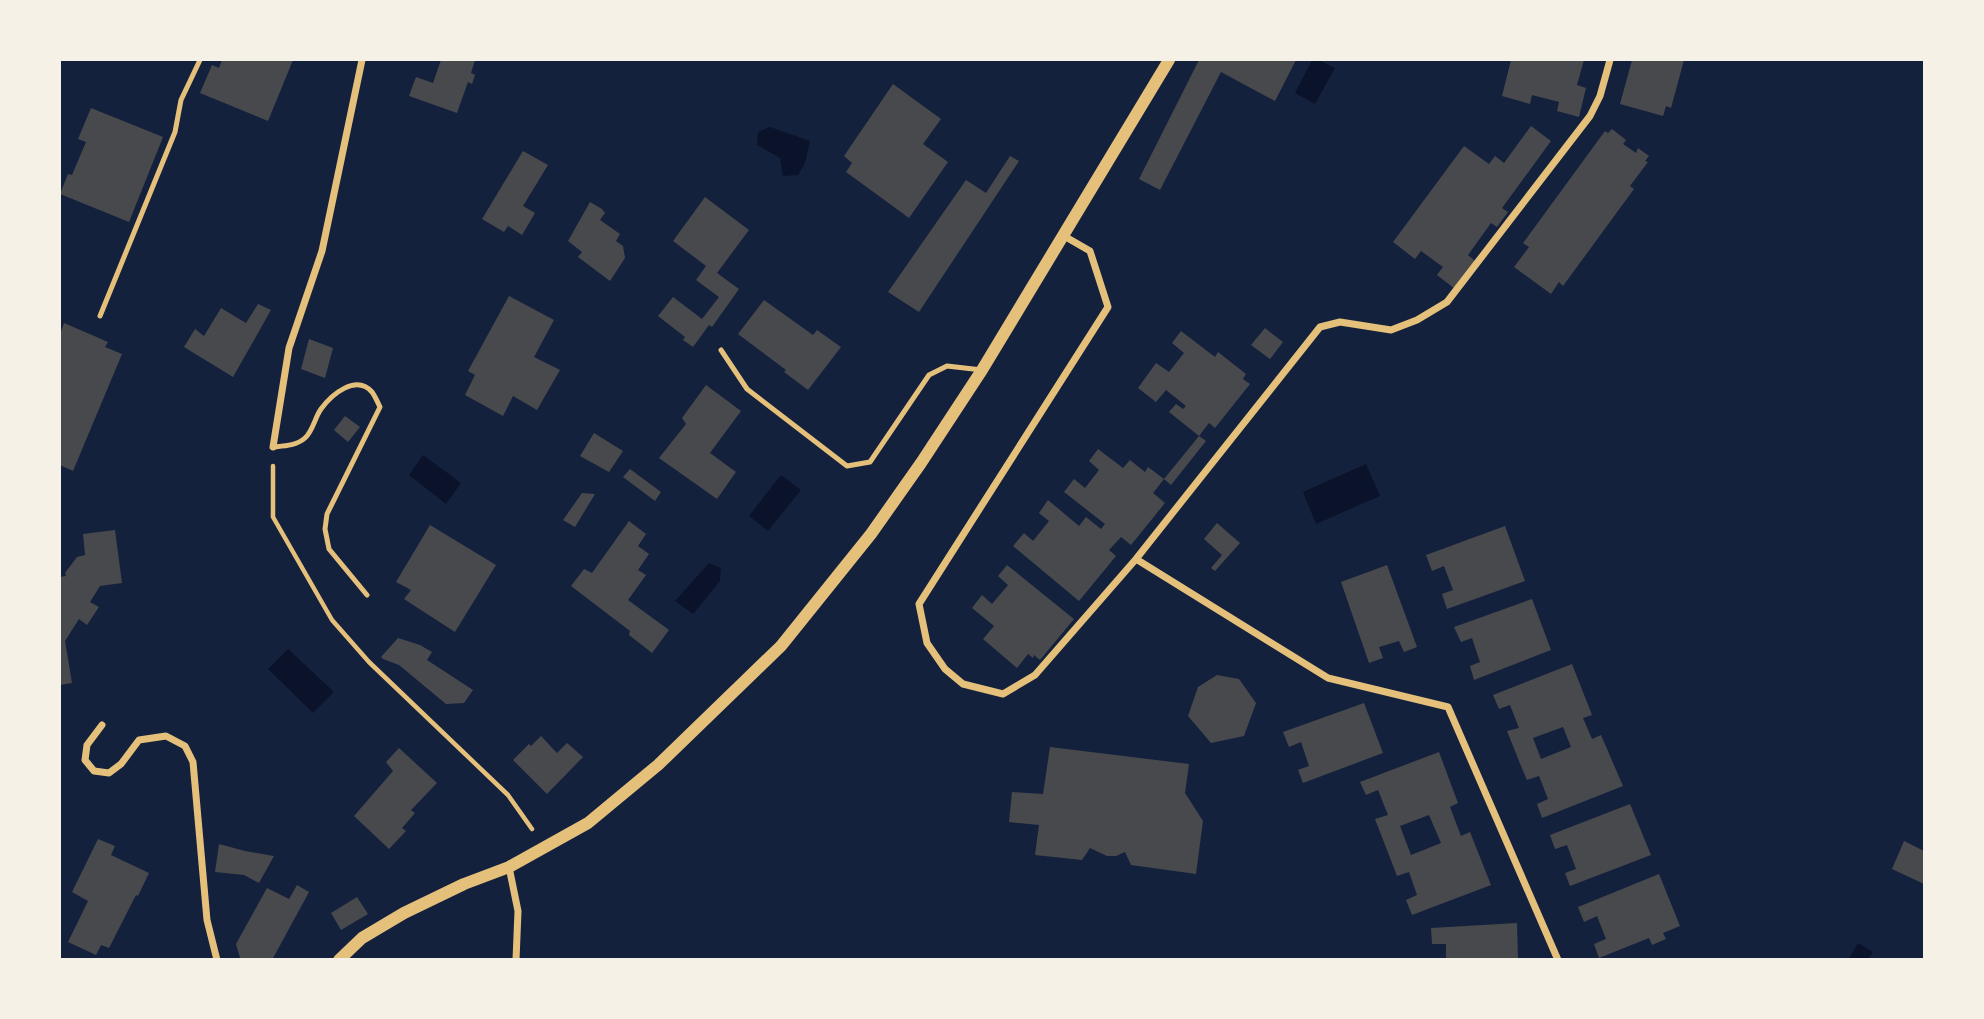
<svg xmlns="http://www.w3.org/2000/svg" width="1984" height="1019" font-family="'Noto Sans',sans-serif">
<rect width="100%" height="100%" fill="#14213d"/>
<!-- water -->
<path fill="#0b132b" d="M1312,60h7l16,8 -20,36 -20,-11z
M770,127l40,14 -5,22 -7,12 -15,1 -3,-18 -23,-13 1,-13z
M423,455l38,28 -15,21 -37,-29z
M1366,464l14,32 -64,28 -13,-32z
M781,475l20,15 -33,41 -19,-15z
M709,563l12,5 -1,13 -27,33 -18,-13z
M288,649l46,43 -21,21 -45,-44z
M1858,943l15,9 -5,7h-19z"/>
<!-- building -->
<path fill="#48494c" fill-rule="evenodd" d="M222,60h71l-25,61 -68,-28 12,-28 7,3z
M441,60h34l-4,13 4,2 -3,9 -4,-2 -11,31 -48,-17 7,-19 17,6z
M1199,60h97l-21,41 -54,-29 -61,118 -21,-11z
M1511,60h73l-7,25 9,3 -7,29 -22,-6 2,-9 -27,-7 -2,9 -28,-8z
M1632,60h52l-13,48 -5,-2 -3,10 -43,-12z
M893,84l48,35 -18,25 25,18 -39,56 -63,-46 6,-9 -8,-7z
M91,108l72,29 -34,85 -69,-28 8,-20 4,1 14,-33 -8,-3z
M1531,126l20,15 -49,67 6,4 -11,15 -6,-4 -23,32 7,6 -20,28 -18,-14 6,-8 -22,-16 -6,8 -22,-17 71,-96 25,18 6,-8 9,7z
M1612,129l14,11 -3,4 13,9 2,-5 11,8 -4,5 3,1 -18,24 4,3 -71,97 -4,-4 -8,12 -37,-27 15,-20 -6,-4 82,-112 3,2z
M523,151l25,14 -25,41 12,7 -13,22 -14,-9 -4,6 -22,-13z
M1010,156l9,5 -100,151 -31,-20 78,-112 20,13z
M705,197l44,33 -32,43 22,16 -27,38 -3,-2 -16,22 -10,-7 2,-3 -27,-21 15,-19 29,22 17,-22 -23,-17 10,-14 -33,-25z
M590,202l12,7 3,4 -5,7 20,14 -4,7 7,5 2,12 -15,23 -32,-24 4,-5 -14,-11z
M509,296l45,24 -20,37 26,13 -23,40 -24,-14 -10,20 -38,-21 10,-20 -7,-4z
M764,300l49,35 4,-5 24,17 -33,43 -24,-18 2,-2 -48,-36z
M258,304l13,6 -38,67 -49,-30 11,-18 9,7 17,-28 25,15z
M64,323l44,19 -3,5 17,7 -49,117 -13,-6v-131z
M1265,328l18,14 -13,17 -19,-14z
M1181,331l34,26 3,-5 28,22 -3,5 7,5 -35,44 -6,-5 -10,13 -30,-24 7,-8 7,5 3,-3 -20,-16 -10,12 -18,-14 18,-25 13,9 15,-19 -12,-10z
M309,339l24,9 -8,30 -24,-9z
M706,385l35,26 -31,42 26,19 -19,27 -58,-41 27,-34 -4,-6z
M345,416l15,11 -12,15 -14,-12z
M594,433l29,18 -14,21 -29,-16z
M1199,436l7,5 -35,44 -7,-6z
M1098,449l25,19 7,-8 15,12 3,-5 16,12 -11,14 12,10 -34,42 -10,-8 -12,13 7,6 -37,45 -66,-55 11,-13 9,8 16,-20 -10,-8 9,-13 31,26 7,-9 15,12 4,-5 -41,-32 10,-13 11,9 14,-18 -10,-9z
M630,469l31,23 -6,9 -32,-24z
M582,493l13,1 -20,33 -12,-7z
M629,521l17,13 -8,12 11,8 -11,16 8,5 -18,25 41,30 -17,23 -23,-18 1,-4 -59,-45 13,-17 8,4z
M1217,523l23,20 -25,28 -4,-3 11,-13 -18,-16z
M430,525l66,40 -41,67 -51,-33 7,-9 -15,-8z
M1505,526l20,55 -78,28 -5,-15 11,-4 -9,-24 -12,5 -6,-16z
M115,530l7,53 -22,3 -10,16 9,5 -12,18 -8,-6 -14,22 7,42 -12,2v-108l6,-1 -1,-3 12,-16 8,-2 -2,-21z
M1007,565l67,54 -34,41 -6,-5 -1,3 -5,-4 -11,14 -34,-29 11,-13 -22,-18 10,-13 10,9 16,-19 -10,-9z
M1387,565l30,82 -13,5 -5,-11 -20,6 4,11 -14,5 -28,-81z
M1532,599l19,51 -77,30 -4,-14 10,-4 -8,-24 -11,4 -7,-15z
M398,638l22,7 12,7 -5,8 46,30 -9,13 -18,1 -47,-39 -16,-6 -2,-2z
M1572,664l20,51 -9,3 9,21 9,-4 22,51 -81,32 -5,-14 11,-5 -9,-23 -12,4 -6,-14 -14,-35 12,-3 -9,-23 -11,4 -6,-14zM1563,727l8,20 -30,12 -8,-21z
M1217,675l22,4 17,24 -12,33 -33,7 -23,-27 10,-29z
M1364,703l19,50 -80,30 -5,-13 11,-4 -8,-24 -12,5 -6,-15z
M541,736l16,17 10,-10 16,14 -36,37 -34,-34 16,-16 2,2z
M1050,747l139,17 -4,29 18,28 -7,53 -65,-9 -6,-13 -9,4h-9l-17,-8 -8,12 -47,-5 4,-30 -30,-3 3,-30 31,2z
M399,748l38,35 -26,27 4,3 -13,15 4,3 -17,18 -35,-33 39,-45 -7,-9z
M1439,752l19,51 -8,4 11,29 9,-4 21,53 -79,30 -6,-15 11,-5 -8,-23 -12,4 -22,-57 13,-4 -10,-25 -12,5 -6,-13zM1429,815l12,28 -30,12 -11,-29z
M1630,804l21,51 -81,31 -5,-13 11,-4 -9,-24 -12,4 -5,-14z
M98,839l17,7 -4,9 38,18 -11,23 -2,-1 -27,53 -8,-3 -5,10 -28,-13 20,-41 -16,-9z
M1904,841l20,10v33l-32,-15z
M219,844l26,7 29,5 -15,27 -15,-8 -29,-3z
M1659,874l21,52 -17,7 3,6 -14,6 -3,-7 -50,20 -5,-14 12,-5 -9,-23 -13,6 -6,-15z
M297,885l12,7 -37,68 -32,-2 -4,-14 31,-56 22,11z
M357,897l11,17 -27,16 -10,-17z
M1517,923l1,37h-72v-16h-14l-1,-16z"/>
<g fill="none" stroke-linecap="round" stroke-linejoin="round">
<!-- path -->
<path stroke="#e5c07b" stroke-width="4.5" d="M273,466v51l59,103 37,42 139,133 24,34"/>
<!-- service -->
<path stroke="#e5c07b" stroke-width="5" d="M100,316l75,-184 6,-32 19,-40
M721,350l26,39 100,77 23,-4 59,-87 18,-9 35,4
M273,447c11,-1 23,-1 32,-9 8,-7 10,-21 16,-29 11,-15 35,-35 51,-17 3,4 6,11 8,15l-53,107 -2,15 4,20 38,46"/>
<!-- minor -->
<path stroke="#e5c07b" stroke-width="7" d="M1064,236l26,15 18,56 -189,297 8,39 18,26 18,15 40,10 32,-19 101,-116 184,-232 20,-5 51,8 26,-10 30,-18 143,-186 10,-20 10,-36
M273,447l16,-99 33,-97 40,-191
M1136,559l192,119 120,29 110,253
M102,725l-15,20 -2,15 9,11 15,2 12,-9 18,-24 27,-4 19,10 8,16 14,158 10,40
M509,867l9,44 -2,49"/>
<!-- tertiary -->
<path stroke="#e5c07b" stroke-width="12" d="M339,960l23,-22 42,-25 60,-29 45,-17 79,-44 70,-58 123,-119 90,-112 50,-71 61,-93 187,-310"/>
</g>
<!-- border -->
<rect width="1984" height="1019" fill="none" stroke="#f6f1e7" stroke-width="122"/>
</svg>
